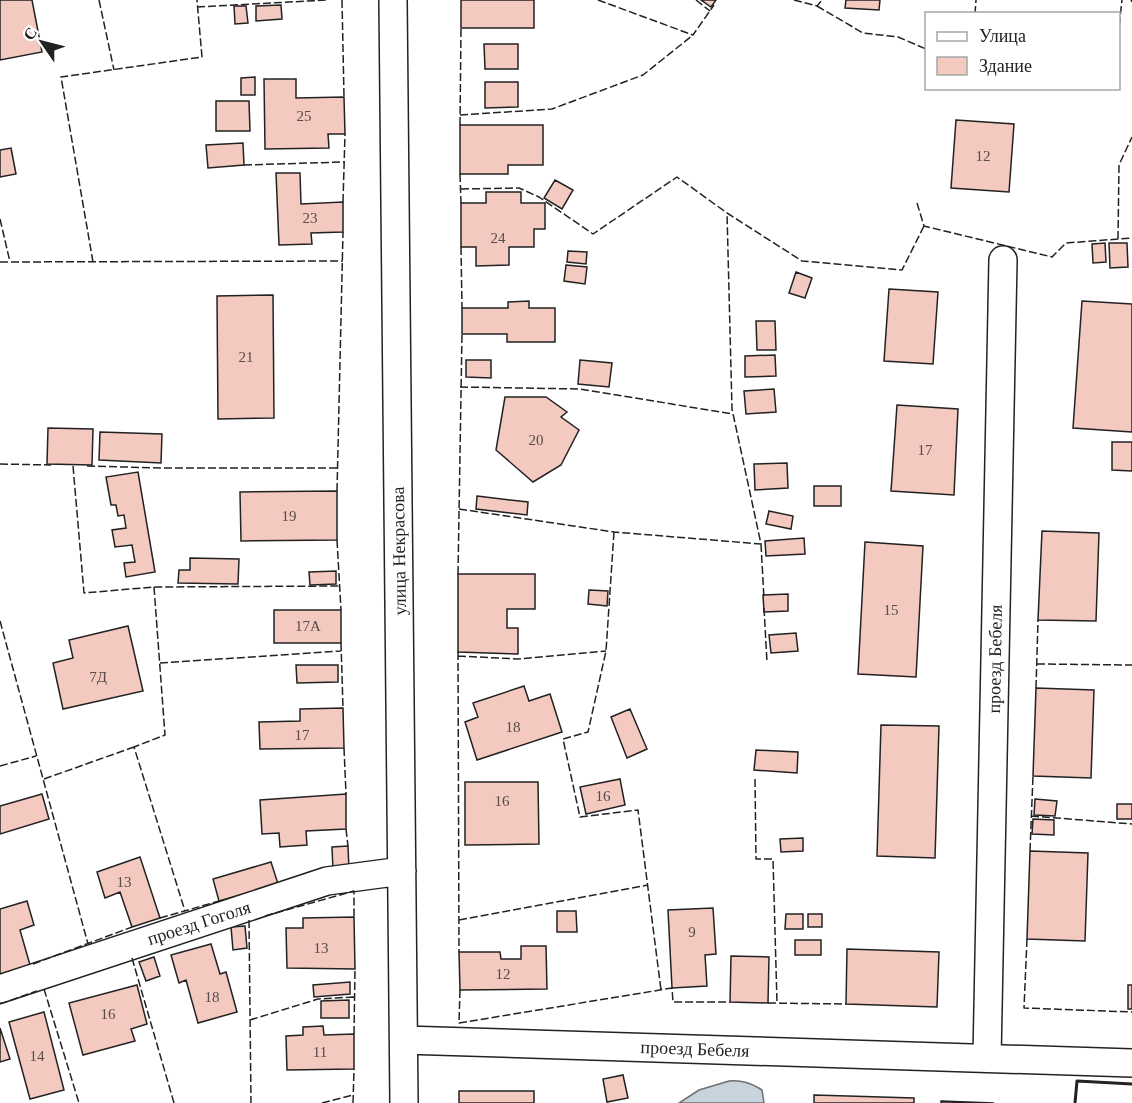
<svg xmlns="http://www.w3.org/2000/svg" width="1132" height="1103" font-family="'Times New Roman',serif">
<rect width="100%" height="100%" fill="#fff"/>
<!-- water -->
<path fill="#c7d3dd" stroke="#6f6f6f" stroke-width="1.5" d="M729,1081c13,-1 22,2 33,9l2,13h-85l20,-13z"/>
<!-- building -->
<path fill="#f3c9c0" stroke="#222" stroke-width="1.5" d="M0,0h32l10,52 -42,8z
M461,0h73v28h-73z
M701,0h15l-5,7z
M846,0h34l-1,10 -34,-2z
M281,5l1,14 -26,2v-15z
M234,6h12l2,17 -13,1z
M484,44h34v25h-33z
M255,77v18h-14v-17z
M264,79h32v19l48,-1 1,37h-17l1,14 -64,1z
M485,82h33v25l-33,1z
M216,101h33l1,30h-34z
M956,120l58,4 -5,68 -58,-4z
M460,125h83v40h-35v9h-48z
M243,143l1,22 -36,3 -2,-23z
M11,148l5,26 -16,3v-27z
M276,173h24l1,31 42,-2v30l-32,1 1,11 -33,1z
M555,180l18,10 -11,19 -18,-11z
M486,192h35v11h24v26h-11v18h-25v18l-33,1v-19h-15v-44h25z
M1105,243l1,19 -13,1 -1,-19z
M1109,243h18l1,24 -18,1z
M568,251l19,1 -1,12 -19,-2z
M566,265l21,2 -2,17 -21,-3z
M796,272l16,6 -7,20 -16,-5z
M889,289l49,3 -5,72 -49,-3z
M273,295l1,123 -56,1 -1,-123z
M529,301v7h26v34h-48v-8h-45v-26h46v-6z
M1082,301l50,3v128l-59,-4z
M756,321h19l1,29h-19z
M775,355l1,21 -31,1v-21z
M466,360h25v18l-25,-1z
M580,360l32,3 -3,24 -31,-3z
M774,389l2,23 -30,2 -2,-23z
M505,397h41l21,15 -6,5 18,13 -18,35 -28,17 -37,-32z
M897,405l61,4 -4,86 -63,-4z
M48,428l45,1 -1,36 -45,-1z
M100,432l62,2 -1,29 -62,-3z
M1112,442h20v29l-20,-1z
M787,463l1,25 -33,2 -1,-26z
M138,472l17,100 -29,5 -2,-14 11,-1 -3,-17 -17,2 -3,-17 14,-2 -2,-13 -6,1 -2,-11h-5l-5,-28z
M814,486h27v20h-27z
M337,491v49l-96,1 -1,-49z
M477,496l51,6 -1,13 -51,-6z
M769,511l24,5 -2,13 -25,-5z
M1042,531l57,2 -3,88 -58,-1z
M804,538l1,16 -39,2 -1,-15z
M865,542l58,4 -7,131 -58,-3z
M190,558l49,1 -1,25 -60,-1 1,-13h11z
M336,571v13l-26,1 -1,-13z
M458,574h77v35h-28v19h11v26l-60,-2z
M589,590l19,1 -1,15 -19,-2z
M788,594v17l-24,1 -1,-17z
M274,610h67v33h-67z
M128,626l15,65 -80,18 -10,-46 20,-5 -4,-18z
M796,633l2,18 -27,2 -2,-18z
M296,665h42v17l-41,1z
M524,686l5,15 21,-7 12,38 -85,28 -12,-38 13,-5 -5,-14z
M1036,688l58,2 -3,88 -58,-2z
M343,708l1,40 -84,1 -1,-27 41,-1v-12z
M630,709l17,40 -20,9 -16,-41z
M881,725l58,1 -4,132 -58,-2z
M756,750l42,2 -1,21 -43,-3z
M620,779l5,26 -39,9 -6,-27z
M465,782h73l1,62 -74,1z
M42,794l7,25 -49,15v-28z
M346,794v35l-40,2 1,14 -27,2 -1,-14 -17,1 -2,-34z
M1035,799l22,2 -2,15 -21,-1z
M1117,804h15v15h-15z
M1033,819l21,1v15l-22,-1z
M803,838v13l-22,1 -1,-13z
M348,846l1,24 -16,1 -1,-24z
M1030,851l58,2 -3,88 -58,-2z
M140,857l20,61 -28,9 -12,-35 -15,6 -8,-26z
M271,862l7,22 -59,17 -6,-22z
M27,901l7,24 -14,5 10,35 -30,9v-65z
M713,908l3,46 -11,1 2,31 -35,2 -4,-78z
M557,911h19l1,21h-20z
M786,914h17v15h-18z
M808,914h14v13h-14z
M354,917l1,52 -68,-1 -1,-40h17v-10z
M245,926l2,22 -14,2 -2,-23z
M795,940h26v15h-26z
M211,944l9,30 6,-2 11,40 -39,11 -12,-43 -7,3 -8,-28z
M521,946h25l1,43 -87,1 -1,-38h41l1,7h20z
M847,949l92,3 -2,55 -91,-3z
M731,956l38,1 -1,46 -38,-1z
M154,957l6,19 -14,5 -7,-19z
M350,982v12l-36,3 -1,-12z
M137,985l10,39 -16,5 4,12 -52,14 -14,-52z
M1128,985h4v24h-4z
M349,1000v18h-28v-17z
M44,1012l20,78 -34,9 -21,-77z
M323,1026l1,9 30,-1v35l-67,1 -1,-34 17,-1v-8z
M0,1028l10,31 -10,3z
M623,1075l5,23 -21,4 -4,-23z
M459,1091h75v12h-75z
M814,1095l100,3v5h-100z
M941,1101l53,2h-53z"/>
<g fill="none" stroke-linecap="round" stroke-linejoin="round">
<!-- minor casing -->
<g stroke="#222" stroke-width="30">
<path id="minor" d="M393,0l11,1103
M0,989l327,-108 75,-10
M404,1040l728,23
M987,1058l16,-798"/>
</g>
<!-- minor -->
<use href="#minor" stroke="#fff" stroke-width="27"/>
<!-- fence -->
<path stroke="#222" stroke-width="1.5" stroke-dasharray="8 3" stroke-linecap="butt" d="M99,0l15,70
M342,0l2,97
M598,0l95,35 21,-30
M696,0l14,11
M794,0l23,6 5,-6
M1131,0l1,2
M817,6l46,27 35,4 28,12
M197,7l130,-7
M975,14l1,-14
M1118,36l4,-36
M460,115l92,-6 91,-34 50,-40
M460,125l1,-97
M244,165l100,-3
M460,174l1,29
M461,189l58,-1 20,9 54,37 84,-57 50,36
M343,202l2,-68
M917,203l7,23 128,31 14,-14 66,-5
M0,219l10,43
M1118,239l1,-74 13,-28
M461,247l1,61
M0,262l343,-1
M93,262l-32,-185 141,-20 -5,-57
M460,387l120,2 153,25
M0,464l51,1
M73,466l11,127 70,-6 186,-1
M87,466l75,2h176
M337,491l6,-259
M459,509l155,23 147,12 -29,-135 -5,-196 75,48 100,9 22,-44
M614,532l-8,119 -18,81 -25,7 17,78 58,-7 23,180
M337,540l4,70
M761,544l3,55
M458,574l4,-240
M154,587l11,148 -31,12 51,164
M764,608l3,54
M0,621l88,323
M341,643l2,65
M458,652l1,300
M458,656l60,3 88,-8
M160,663l181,-12
M1037,664l95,1
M1036,688l2,-68
M344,748l2,46
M0,766l36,-10
M44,779l90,-32
M755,779l1,80h17l4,144
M1031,816l101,8
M346,829l2,17
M1030,851l3,-75
M265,916l89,-25v26
M160,918l59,-17
M249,920l2,183
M459,920l189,-35
M1027,939l-3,69 108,4
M132,958l42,145
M33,964l99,-37
M44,989l35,114
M460,990l-1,33 213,-35 1,14h57
M768,1003l78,1
M0,1004l37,-13
M250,1020l68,-21 36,-2
M354,1034l1,-65
M322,1103l31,-8
M353,1103l1,-34"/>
<!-- wall -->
<path stroke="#222" stroke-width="3" d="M1075,1103l2,-22 55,3"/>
</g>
<g text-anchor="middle" stroke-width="4.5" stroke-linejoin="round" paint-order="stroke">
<!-- number labels -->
<g font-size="15" fill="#564c4a">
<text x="304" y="121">25</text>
<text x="983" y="161">12</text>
<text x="310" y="223">23</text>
<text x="498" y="243">24</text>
<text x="246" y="362">21</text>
<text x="536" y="445">20</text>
<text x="925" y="455">17</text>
<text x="289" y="521">19</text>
<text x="891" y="615">15</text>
<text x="308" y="631">17А</text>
<text x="98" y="682">7Д</text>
<text x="513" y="732">18</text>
<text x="302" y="740">17</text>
<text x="603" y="801">16</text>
<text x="502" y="806">16</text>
<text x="124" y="887">13</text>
<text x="692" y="937">9</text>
<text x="321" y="953">13</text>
<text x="503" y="979">12</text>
<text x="212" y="1002">18</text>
<text x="108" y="1019">16</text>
<text x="320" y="1057">11</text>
<text x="37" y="1061">14</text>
</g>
<!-- street labels -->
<g font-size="18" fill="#222" stroke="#fff">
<text transform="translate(399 551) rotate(-91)" y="6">улица Некрасова</text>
<text transform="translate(995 659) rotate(-89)" y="6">проезд Бебеля</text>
<text transform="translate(199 923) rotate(-18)" y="6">проезд Гоголя</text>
<text transform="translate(695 1049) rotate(2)" y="6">проезд Бебеля</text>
</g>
</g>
<!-- legend -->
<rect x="925" y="12" width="195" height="78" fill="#ffffff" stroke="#a7a7a7" stroke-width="1.5"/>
<rect x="937" y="32" width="30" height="9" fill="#ffffff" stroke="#a7a7a7" stroke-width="1.5"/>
<text x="979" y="42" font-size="18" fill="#222222">Улица</text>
<rect x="937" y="57" width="30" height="18" fill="#f3c9c0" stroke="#a7a7a7" stroke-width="1.5"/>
<text x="979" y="72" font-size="18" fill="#222222">Здание</text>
<!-- north arrow -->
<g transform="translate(42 42) rotate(305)" stroke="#ffffff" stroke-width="4.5" paint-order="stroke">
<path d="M0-4.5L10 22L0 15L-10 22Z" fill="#222222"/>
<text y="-9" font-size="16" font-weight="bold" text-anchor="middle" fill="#222222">С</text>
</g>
</svg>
